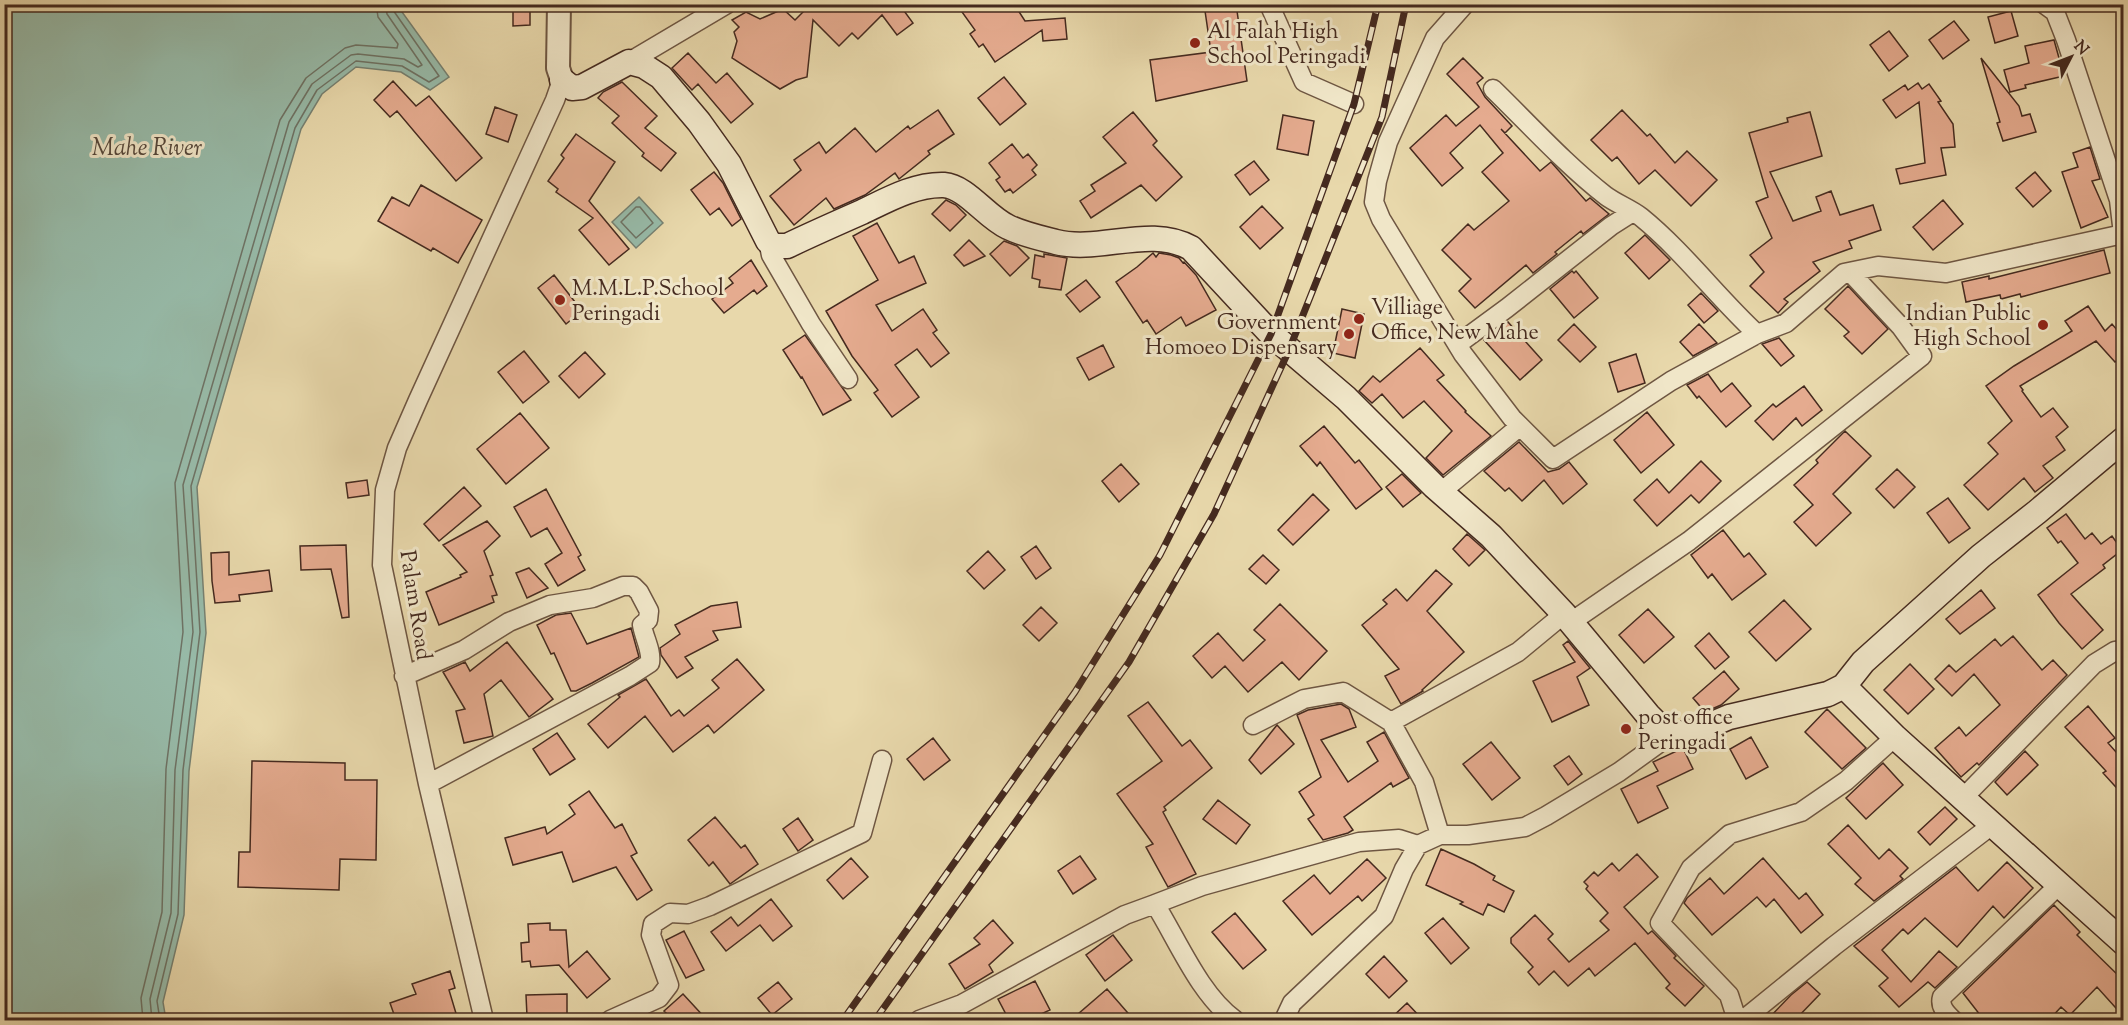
<svg xmlns="http://www.w3.org/2000/svg" width="2128" height="1025" font-family="'Sorts Mill Goudy',serif">
<rect width="100%" height="100%" fill="#e8d8ab"/>
<filter id="stains"><feTurbulence type="fractalNoise" baseFrequency=".00333" numOctaves="4"/><feColorMatrix values="0 0 0 0 .2 0 0 0 0 .09 0 0 0 0 .02 0 0 0 .5 -.17"/></filter>
<radialGradient id="worn" r=".72"><stop offset=".6" stop-color="#630" stop-opacity="0"/><stop offset="1" stop-color="#630" stop-opacity=".3"/></radialGradient>
<!-- water -->
<path fill="#97baa8" stroke="#768071" stroke-width="1.5" d="M5,4l392,1 52,72 -19,13 -29,-18 -45,-5 -34,27 -21,35 -104,358 9,146 -17,138 -5,144 -21,87 3,18h-161z
M639,197l24,26 -27,25 -24,-26z"/>
<g fill="none" stroke-linecap="round" stroke-linejoin="round">
<!-- shore -->
<path stroke="#6e7264" stroke-width="1.5" d="M636,207h4l13,16 -17,15 -15,-16z
M143,1020l-2,-22 21,-86 4,-143 17,-137 -8,-149 105,-363 26,-42 39,-30 11,-3 41,3 1,-4 -20,-27 -2,-13
M152,1020l-2,-21 21,-86 4,-143 18,-138 -10,-147 106,-363 23,-38 39,-29 7,-1 46,5 14,8 4,-2 -35,-51 -2,-10
M160,1020l-3,-19 21,-87 5,-144 17,-138 -9,-146 104,-358 22,-38 39,-29 46,5 27,16 10,-6 -46,-66 -1,-6"/>
</g>
<!-- building -->
<path fill="#e5ab8f" stroke="#452a1f" stroke-width="1.5" d="M798,4h101l14,19 -16,12 -15,-20 -24,24 -6,-6 -13,13 -26,-26 -6,57 -11,3 -16,9 -48,-31 5,-17 -3,-9 5,-5 -7,-7 14,-8 14,7 23,-10 12,11 9,-9z
M973,4h34l4,6 5,-3 9,14 40,-3 2,21 -24,2 -1,-11 -47,32 -12,-18 -4,3 -9,-13 5,-4 -13,-18z
M1204,4h32l11,77 -91,20 -6,-41 61,-8z
M513,7h17v18l-17,1z
M2011,11l7,25 -23,7 -7,-26z
M1954,21l15,19 -26,19 -14,-19z
M1889,31l19,25 -19,15 -19,-26z
M2054,40l10,36 -39,9 1,3 -16,4 -6,-22 25,-7 -4,-17z
M688,53l28,30 11,-10 26,31 -22,19 -33,-39 -6,6 -20,-22z
M1463,58l20,20 -6,5 8,14 27,29 -7,7 -4,-4 39,42 11,-9 35,39 4,-3 19,16 -26,20 -2,-3 -26,21 2,2 -24,19 -7,-8 -51,43 -16,-17 12,-12 -29,-29 26,-26 6,6 35,-29 -27,-29 21,-19 -23,-28 -30,28 13,15 -21,18 -32,-38 36,-33 10,11 23,-19 -32,-33z
M1981,58l38,48 3,10 8,-2 6,18 -33,9 -6,-18 3,-1z
M1004,77l22,27 -26,21 -22,-27z
M393,81l23,25 13,-10 53,62 -26,23 -59,-70 -7,6 -16,-17z
M622,82l35,34 -12,12 31,25 -15,18 -19,-15 2,-3 -32,-30 7,-7 -21,-18 5,-6z
M1918,83l4,6 7,-5 12,17 -3,1 15,22 2,23 -14,1 5,27 -46,9 -4,-15 29,-6 -6,-61 -23,16 -13,-18 22,-15 3,5z
M495,107l22,8 -9,27 -22,-8z
M938,110l16,24 -26,17 2,3 -31,25 -4,-6 -30,22 -31,14 -8,-11 -32,27 -24,-29 31,-26 -7,-10 25,-18 7,11 29,-25 21,24 32,-26 2,3z
M1622,110l25,26 3,-2 25,29 12,-12 30,29 -26,26 -36,-36 -16,14 -22,-27 -5,4 -21,-21z
M1133,112l24,29 -4,4 29,32 -26,24 -15,-16 -50,33 -11,-17 15,-10 -4,-6 35,-22 -23,-26z
M1810,112l12,44 -52,16 23,49 28,-10 -5,-14 15,-6 9,24 33,-10 8,25 -32,11 3,7 -39,14 7,9 -36,28 4,3 -10,11 -28,-27 14,-14 -14,-17 22,-17 -16,-36 12,-5 -19,-64 39,-11 -1,-4z
M1283,115l31,6 -6,34 -31,-6z
M576,134l39,28 -26,39 40,48 -20,16 -30,-35 14,-12 -37,-26 2,-3 -10,-8 16,-23 -3,-3z
M1012,144l11,14 5,-4 9,11 -5,5 4,5 -23,18 -3,-4 -5,3 -9,-12 4,-3 -11,-14z
M2090,147l10,32 -8,2 16,36 -27,11 -19,-56 16,-5 -5,-14z
M1254,161l15,19 -19,15 -15,-20z
M714,172l9,11 18,36 -9,7 -13,-18 -9,7 -19,-25z
M2035,172l16,19 -18,16 -17,-19z
M421,185l61,35 -24,43 -25,-15 -2,3 -53,-30 14,-24 17,9z
M946,200l10,5 10,10 -16,16 -18,-17z
M1943,200l20,24 -30,26 -20,-23z
M1262,206l21,22 -23,21 -20,-22z
M877,223l22,40 15,-7 12,27 -50,22 16,26 31,-22 14,21 -4,3 16,20 -18,14 -14,-18 -22,16 24,32 -27,20 -18,-24 4,-3 -26,-34 -26,-45 52,-31 -25,-44z
M1645,235l25,25 -21,19 -24,-26z
M969,240l16,16 -21,10 -10,-11z
M1004,241l13,5 12,12 -19,18 -20,-22z
M2104,250l6,23 -89,24 -1,-3 -19,5 -1,-4 -34,7 -4,-20 27,-6v3z
M1153,253l3,4 3,-4 12,2 8,3 4,5 1,-1 12,13 20,35 -30,16 -5,-9 -25,17 -9,-14 -4,3 -27,-41 21,-15z
M1044,254l23,4 -6,32 -22,-3 1,-7 -8,-2 3,-23 9,2z
M751,260l16,26 -10,8 -3,-4 -30,23 -12,-14 21,-16 -4,-5z
M1572,271l2,2 2,-2 22,27 -24,20 -24,-29z
M554,275l28,36 -16,13 -28,-36z
M1086,280l14,17 -20,15 -14,-17z
M1848,286l40,43 -26,25 -18,-18 5,-4 -24,-23z
M1701,293l17,18 -14,12 -16,-18z
M2088,306l17,25 7,-7 12,14v8l-6,4 4,7 -7,5 -19,-21 -76,45 3,4 -1,1 19,26 12,-9 15,19 -12,10 9,13 -22,16 10,12 -18,14 -11,-14 -36,32 -24,-25 34,-31 -10,-11 24,-22 -26,-35 28,-20 58,-35 -7,-10z
M1342,309l22,5 -9,44 -22,-5z
M1508,322l34,38 -22,20 -36,-40z
M1574,324l22,23 -16,15 -22,-22z
M1699,324l18,19 -24,13 -13,-14z
M805,335l46,65 -28,15 -21,-38 -1,1 -18,-28z
M1779,338l15,18 -13,10 -19,-22z
M1103,345l11,22 -25,13 -12,-22z
M1420,348l24,27 -7,5 29,31 -1,1 26,24 -48,39 -17,-17 26,-27 -28,-30 -21,17 -21,-24 -10,9 -13,-12 14,-15 7,6z
M524,351l25,31 -26,21 -25,-31z
M585,352l20,22 -26,24 -20,-22z
M1636,354l9,29 -27,9 -9,-29z
M1708,374l13,18 11,-9 19,23 -25,21 -27,-31 -2,2 -10,-13z
M1804,386l18,24 -20,16 -6,-8 -23,22 -18,-19 18,-17 3,3z
M1647,412l27,33 -33,28 -27,-33z
M520,413l29,35 -43,36 -29,-35z
M1324,426l31,37 4,-3 23,29 -26,20 -36,-47 -3,4 -17,-20z
M1845,431l26,25 -38,38 18,19 -35,33 -22,-24 19,-17 -19,-20 24,-22 -2,-3z
M1519,442l29,30 11,-3 10,-7 18,22 -24,20 -19,-24 -22,21 -13,-13 -4,3 -21,-20z
M1701,461l20,20 -22,22 -8,-8 -34,31 -23,-26 23,-21 12,14z
M1121,464l18,20 -20,18 -17,-21z
M1897,469l18,18 -21,21 -18,-19z
M1402,474l19,19 -18,14 -17,-20z
M367,480l2,15 -21,3 -2,-15z
M464,487l17,19 -42,35 -15,-17z
M546,489l35,66 -3,2 7,13 -27,16 -13,-22 17,-11 -15,-25 -16,9 -17,-30z
M1313,494l16,16 -36,35 -15,-15z
M1948,498l22,30 -21,15 -22,-30z
M2066,514l19,25 7,-6 9,11 11,-8 10,14 -19,15 2,3 -34,26 32,36 -21,19 -23,-26 -21,-28 40,-32 -17,-22 -3,2 -11,-15z
M487,521l13,15 -16,15 9,24 -3,1 7,19 -5,1 2,6 -55,23 -13,-33 35,-15 -1,-2 7,-3 -24,-27z
M1723,530l21,27 5,-4 17,21 -34,26 -20,-26 -4,4 -17,-23z
M1467,534l18,16 -16,16 -16,-17z
M346,545l3,72 -7,1 -11,-49 -30,1 -1,-24z
M1036,546l15,22 -15,11 -15,-22z
M988,551l17,19 -21,19 -17,-18z
M229,552v23l40,-5 3,21 -33,4 1,6 -25,2 -3,-22 -1,-28z
M1263,555l16,15 -13,14 -17,-15z
M529,568l19,20 -21,10 -11,-25z
M1436,570l16,14 -25,27 37,41 -42,38 1,1 -22,13 -16,-28 14,-7 -37,-44 25,-21 -4,-4 13,-11 11,12z
M1981,590l14,18 -35,26 -14,-15z
M1784,600l27,29 -35,32 -27,-29z
M737,602l4,25 -28,4 5,9 -33,17 8,11 -16,10 -16,-23 -1,-7 20,-14 -5,-9 36,-19z
M1280,604l47,47 -28,29 -17,-18 -34,30 -23,-26 -13,12 -19,-22 25,-23 25,28 22,-21 -11,-10z
M1041,607l16,16 -18,18 -16,-16z
M1648,609l26,28 -30,26 -25,-28z
M571,613l16,31 44,-16 8,29 -47,26 -16,8h-5l-17,-38 -3,1 -14,-29 19,-10z
M1709,633l20,24 -14,12 -20,-23z
M2013,636l29,34 11,-10 14,15 -88,90 -2,-2 -16,14 -26,-29 24,-21 7,9 34,-31 -26,-31 -22,22 -17,-17 14,-14 7,7 39,-33 6,7z
M1568,641l22,27 -13,9 12,28 -37,17 -19,-41 42,-19 -12,-17z
M507,642l46,57 -24,18 -28,-37 -17,14 9,42 -29,7 -8,-32 9,-2 -22,-37 22,-10 5,9z
M737,659l27,31 -50,43 -6,-8 -35,27 -28,-36 -37,32 -20,-24 32,-27 -2,-2 28,-16 25,37 8,-6 5,6 35,-28 -7,-8z
M1910,664l24,25 -26,25 -24,-24z
M1724,671l15,18 -18,16 -16,7 -12,-14z
M1148,702l34,44 8,-6 22,28 -48,39 2,3 -3,2 33,62 -28,13 -22,-40 7,-3 -36,-50 45,-33 -34,-45z
M1341,704l8,5 7,18 -35,13 27,42 30,-21 -11,-19 17,-10 25,46 -16,9 -2,-4 -47,34 9,13 -5,3 -25,7 -15,-21 6,-4 -15,-23 22,-15 -24,-62 11,-5z
M2088,706l27,32 -7,5 16,18v35l-21,-23 3,-2 -41,-44z
M1827,709l39,39 -24,21 -37,-37z
M1277,725l17,19 -33,30 -12,-14z
M557,733l18,26 -25,16 -17,-26z
M1751,737l17,30 -22,12 -16,-30z
M933,738l17,22 -26,20 -17,-21z
M1491,742l29,36 -28,22 -29,-36z
M1683,748l10,21 -36,17 11,22 -30,15 -17,-34 37,-18 -5,-9z
M2025,751l13,14 -31,30 -12,-13z
M1569,756l13,18 -14,11 -14,-19z
M252,761l93,2v17h32l-1,80 -36,-1 -1,31 -101,-3 1,-35h11z
M1883,763l20,22 -37,34 -20,-21z
M589,791l26,37 7,-4 15,29 -6,3 21,34 -15,10 -21,-33 -43,15 -11,-30 -49,13 -8,-27 40,-11 2,7 28,-20 -6,-9z
M1218,800l32,25 -14,19 -33,-25z
M1945,807l12,12 -27,26 -12,-13z
M715,817l26,31 4,-3 13,19 -28,20 -17,-22 -4,4 -21,-26z
M798,818l15,22 -15,11 -15,-22z
M1848,825l31,34 10,-10 19,19 -8,8 3,3 -29,22 -19,-17 6,-6 -33,-34z
M1441,849l33,15 21,12 -2,4 21,11 -10,21 -16,-8 -5,11 -23,-11 3,-2 -37,-17z
M1637,854l21,23 -34,30 24,27 4,-3 24,25 -2,2 30,28 -19,20 -19,-18 4,-4 -35,-41 -40,33 -6,-8 -21,18 -14,-15 -15,14 -11,-13 5,-5 -22,-24v-5l24,-23 18,19 -5,5 21,23 40,-32 -9,-9 8,-8 -22,-24 2,-3 -4,-4 10,-10 4,4 14,-13 7,8z
M1080,856l16,23 -23,15 -15,-23z
M851,858l17,19 -25,22 -16,-19z
M1763,858l36,41 7,-6 17,22 -22,18 -27,-34 -8,8 -9,-10 -45,38 -28,-32 3,-5 23,-20 14,16z
M1367,859l19,19 -24,23 -4,-5 -46,39 -29,-34 31,-26 16,19z
M2007,862l26,26 -29,30 -11,-12 -36,41 -32,-29 -17,16 -5,-5 -21,21 29,32 28,-31 18,16 -22,21 -7,-6 -29,25 -20,-21 9,-8 -34,-32 102,-79 22,24z
M771,899l21,27 -19,15 -13,-16 -34,26 -15,-19 20,-15 7,9z
M2054,905l26,27 -3,3 47,46v36l-27,-30 -27,28 -9,-8 -12,13h-65l-21,-27z
M1235,913l31,37 -23,19 -31,-37z
M1443,918l26,30 -18,16 -26,-31z
M993,920l20,23 -24,22 4,7 -28,17 -16,-25 31,-20 -6,-6z
M550,923v7h16l3,37 18,-16 23,28 -23,19 -28,-33 -28,2 -1,-6 -8,1 -1,-19 8,-1 -1,-18z
M684,931l20,39 -18,8 -20,-38z
M1113,935l19,25 -27,21 -19,-26z
M1384,956l23,25 -18,17 -23,-24z
M450,971l5,17 -6,2 9,30h-62l-6,-17 26,-9 -4,-10z
M1035,981l15,29 -22,10h-19l-11,-21z
M778,982l14,17 -20,16 -14,-17z
M1807,982l13,12 -25,26h-28l24,-25z
M1107,989l27,31h-63z
M567,994v20l-40,2 -1,-21z
M683,994l24,26h-34l-9,-9z
M1407,1003l16,17h-34z"/>
<g fill="none" stroke-linecap="round" stroke-linejoin="round">
<!-- minor casing -->
<g stroke="#6e5642" stroke-width="21">
<path id="minor" d="M1269,4l35,78 50,22
M1465,4l-30,34 -47,104 -11,39 -3,21 7,17 82,135 49,64 41,41 118,-78 86,-47 29,-11 58,-50 34,-7 68,7 177,-39 -4,-34 -53,-160 -11,-28 -11,-8
M629,62l98,-58
M1493,89c37,36 72,75 113,107 11,8 25,13 35,21 43,35 76,80 116,117
M768,241l3,14 40,69 37,55
M1458,344l49,-36 104,-82 22,-14
M1441,492l78,-65
M1571,622l118,-81 233,-185 -21,-29 -51,-55
M404,676l60,-26 45,-28 41,-17 43,-7 30,-12h10l6,6 10,19 -1,9 -6,5c2,13 10,25 8,38l-20,13 -202,108
M1391,722l127,-70 46,-38
M1253,725l51,-26 39,-7 48,30 33,60 16,53
M1964,797l130,-133 21,-13 9,-1
M1155,904l47,-18 157,-44 40,-3 19,6
M484,1020l-56,-236 -46,-219 3,-75 12,-42 21,-48 137,-300 7,-20
M610,1020l49,-22 10,-13 -18,-50 2,-11 17,-11 18,1 22,-8 152,-73 20,-73
M919,1020l43,-16 163,-89 30,-11c23,37 45,91 80,116
M1284,1020l8,-17 92,-87 20,-47 14,-24 22,-10h28l57,-8 21,-11 73,-44 50,-36
M1737,1020l-8,-25 -69,-72 31,-55 39,-34 71,-22 45,-31 49,-44
M1743,1020l91,-74 158,-121
M1953,1020c-6,-6 -14,-13 -11,-23l117,-112"/>
</g>
<!-- tertiary casing -->
<g stroke="#6e5642" stroke-width="26">
<path id="tertiary" d="M559,4l-1,64 4,12"/>
</g>
<!-- secondary casing -->
<g stroke="#452a1f" stroke-width="27">
<path id="secondary" d="M562,80l10,8 10,-1 47,-25 15,4 17,11 38,45 30,42 39,77 6,5h13c25,-12 50,-23 75,-34 25,-12 53,-28 82,-27 23,2 42,32 64,42 14,7 32,11 48,15 44,11 94,-17 135,6l80,86 75,64 88,88 57,50 73,78 84,101 21,21 27,-5 33,-14 99,-23 16,-8 19,-24 118,-106 56,-44 87,-73
M1844,686l51,51 229,206"/>
</g>
<!-- minor -->
<use href="#minor" stroke="#f0e6c8" stroke-width="18"/>
<!-- tertiary -->
<use href="#tertiary" stroke="#f0e6c8" stroke-width="22"/>
<!-- secondary -->
<use href="#secondary" stroke="#f0e6c8" stroke-width="24"/>
<!-- rail casing -->
<g stroke="#452a1f" stroke-width="7">
<path id="rail" d="M843,1020l232,-328 85,-137 111,-221 83,-230 24,-100
M875,1020l254,-358 85,-148 75,-164 93,-233 24,-113"/>
</g>
<!-- rail -->
<use href="#rail" stroke="#f0e6c8" stroke-width="4.5" stroke-dasharray="14" stroke-linecap="butt"/>
</g>
<!-- markers -->
<g fill="#8f2418" stroke="#f0e6c8" stroke-width="2">
<circle cx="1195" cy="43" r="6"/>
<circle cx="560" cy="300" r="6"/>
<circle cx="1359" cy="319" r="6"/>
<circle cx="2043" cy="325" r="6"/>
<circle cx="1349" cy="334" r="6"/>
<circle cx="1626" cy="729" r="6"/>
</g>
<g text-anchor="middle" stroke-width="6" stroke-linejoin="round" paint-order="stroke">
<!-- poi labels -->
<g font-size="22" fill="#452a1f" stroke="#f0e6c8" text-anchor="start">
<text x="1207" y="38">Al Falah High<tspan x="1207" dy="25">School Peringadi</tspan></text>
<text x="572" y="295">M.M.L.P.School<tspan x="572" dy="25">Peringadi</tspan></text>
<text x="1371" y="314">Villiage<tspan x="1371" dy="25">Office, New Mahe</tspan></text>
<text x="2031" y="320" text-anchor="end">Indian Public<tspan x="2031" dy="25">High School</tspan></text>
<text x="1337" y="329" text-anchor="end">Government<tspan x="1337" dy="25">Homoeo Dispensary</tspan></text>
<text x="1638" y="724">post office<tspan x="1638" dy="25">Peringadi</tspan></text>
</g>
<!-- street labels -->
<g font-size="22" fill="#452a1f" stroke="#f0e6c8">
<text transform="translate(417 605) rotate(81)" y="8">Palam Road</text>
</g>
<!-- water labels -->
<g font-size="24" font-style="italic" fill="#55473a" stroke="#f0e6c8">
<text x="147" y="155">Mahe River</text>
</g>
</g>
<!-- margin -->
<rect width="2128" height="1025" fill="none" stroke="#e8d8ab" stroke-width="24"/>
<rect x="6" y="6" width="2116" height="1013" fill="none" stroke="#452a1f" stroke-width="3"/>
<rect x="12" y="12" width="2104" height="1001" fill="none" stroke="#452a1f" stroke-width="1.5"/>
<!-- north arrow -->
<g transform="translate(2071 57) rotate(48)" stroke="#f0e6c8" stroke-width="4.5" paint-order="stroke">
<path d="M0-4.5L10 22L0 15L-10 22Z" fill="#452a1f"/>
<text y="-9" font-size="16" font-weight="bold" text-anchor="middle" fill="#452a1f">N</text>
</g>
<rect width="100%" height="100%" filter="url(#stains)"/>
<rect width="100%" height="100%" fill="url(#worn)"/>
</svg>
